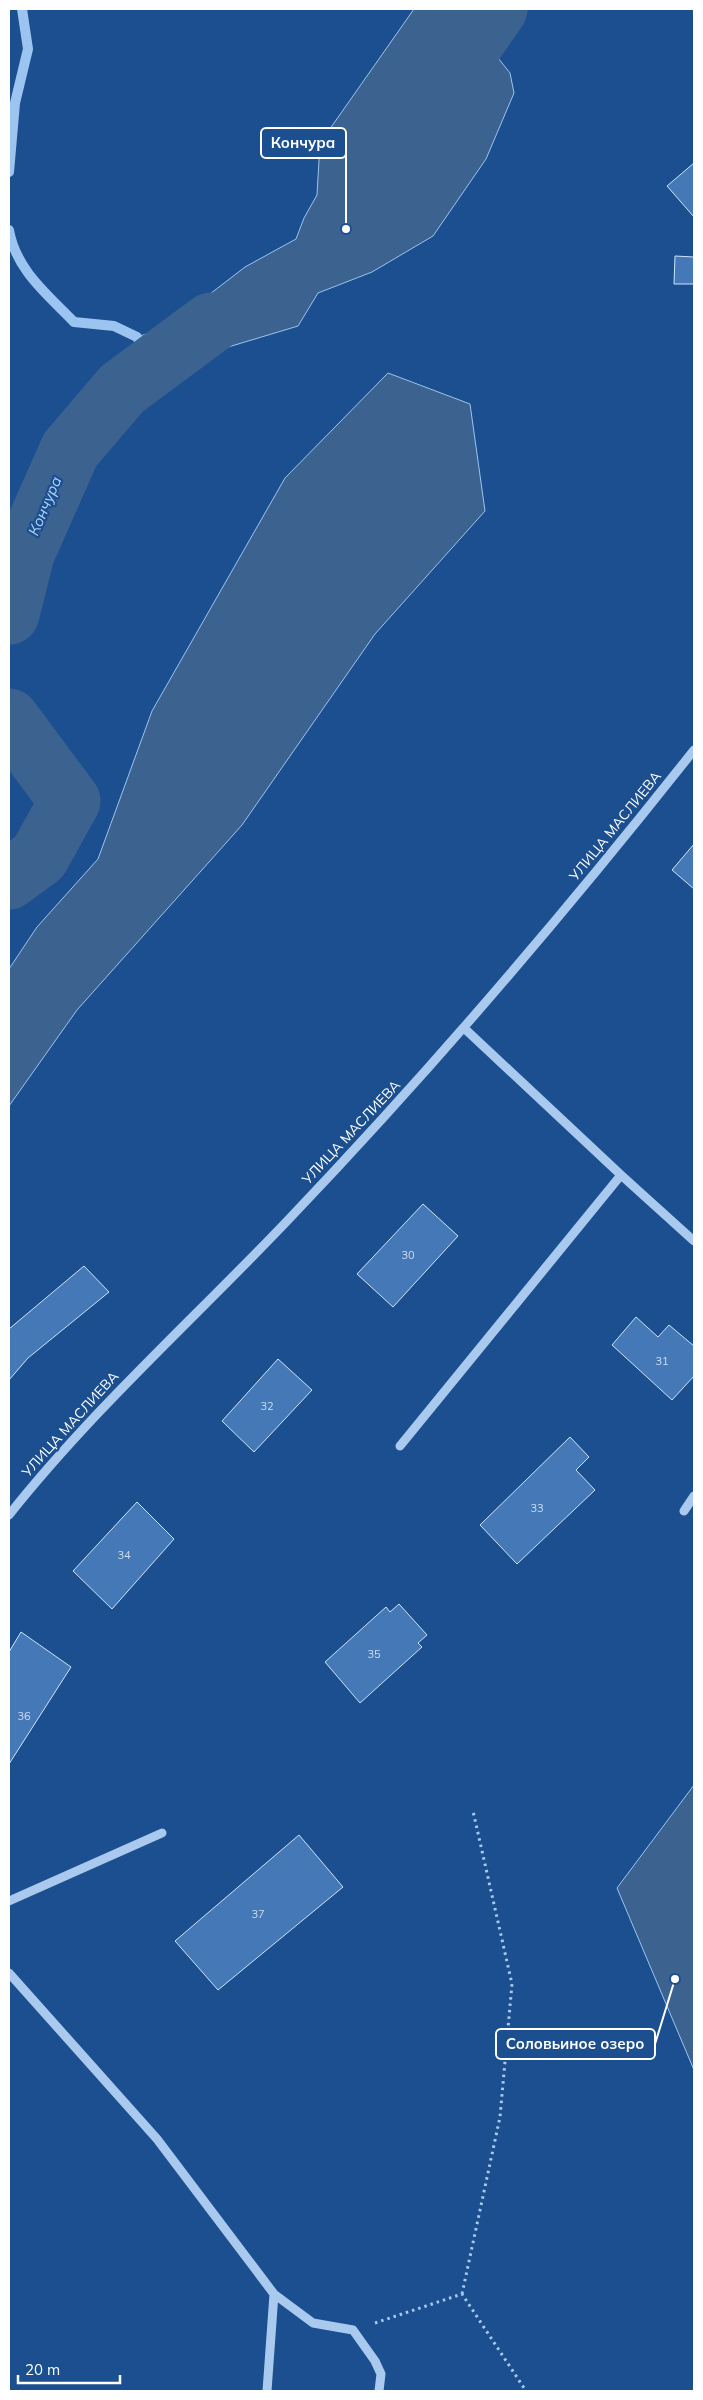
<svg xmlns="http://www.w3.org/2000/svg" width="703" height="2400" font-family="Mulish,sans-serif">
<rect width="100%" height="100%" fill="#1b4f8f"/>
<!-- water -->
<path fill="#3c6290" stroke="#9cc4f0" d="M414,9h45l51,64 4,20 -28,66 -53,77 -61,36 -54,21 -20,33 -156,47 -5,-36 30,-10 78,-60 51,-28 8,-21 13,-23 3,-52z
M388,373l82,31 15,107 -110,123 -133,191 -165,185 -68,96v-137l28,-42 61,-68 54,-148 133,-233z
M694,1785v285l-77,-182z"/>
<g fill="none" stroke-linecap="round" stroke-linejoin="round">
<!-- stream -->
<path stroke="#9cc4f0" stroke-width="10" d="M9,172l6,-69 13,-54 -6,-40
M9,230c7,40 38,64 65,92l40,4 23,11 9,18 -4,18"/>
<!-- river -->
<path stroke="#3c6290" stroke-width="61" d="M431,104l66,-95
M9,614l15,-60 46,-104 52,-61 89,-66
M9,719l61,82 -31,56 -30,22"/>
</g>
<!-- building -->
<path fill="#4478b7" stroke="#cfe3fa" d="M694,163v54l-27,-31z
M675,256l19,1v27h-20z
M694,844v45l-22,-19z
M423,1204l35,32 -65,71 -36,-33z
M84,1266l25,26 -81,66 -19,22v-51z
M636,1317l22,20 11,-12 25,21v30l-22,24 -60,-55z
M278,1359l34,31 -58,62 -32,-31z
M570,1437l19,20 -13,13 19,20 -78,74 -37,-39z
M137,1502l37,37 -62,70 -39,-38z
M399,1604l28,31 -9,8 4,4 -62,56 -35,-41 61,-55 4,5z
M21,1632l50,35 -62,97v-112z
M299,1835l44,52 -125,103 -43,-49z"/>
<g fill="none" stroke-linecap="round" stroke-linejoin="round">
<!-- path -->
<path stroke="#a9c9ee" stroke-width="3" stroke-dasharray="2.5 4" stroke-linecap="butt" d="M462,2294l38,-177 12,-133 -39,-173
M375,2323l87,-29 64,97"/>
<!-- minor -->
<path stroke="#a9c9ee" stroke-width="9" d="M621,1175l73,66
M400,1446l221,-271 -157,-147
M684,1511l10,-15
M9,1515c85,-107 186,-197 280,-296 143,-150 277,-307 405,-469
M9,1901l153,-68
M9,1973l148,166 117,155 39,29 40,7 22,31 6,13 -2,17
M267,2391l7,-97"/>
</g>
<g text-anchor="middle" stroke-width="4.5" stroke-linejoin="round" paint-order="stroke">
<!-- number labels -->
<g font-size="11" fill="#d0dded">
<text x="408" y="1259">30</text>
<text x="662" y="1365">31</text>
<text x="267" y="1410">32</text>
<text x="537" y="1512">33</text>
<text x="124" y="1559">34</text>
<text x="374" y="1658">35</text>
<text x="24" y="1720">36</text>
<text x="258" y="1918">37</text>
</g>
<!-- street labels -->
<g font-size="14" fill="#fff" stroke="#1b4f8f">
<text transform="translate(615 826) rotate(-51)" y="5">УЛИЦА МАСЛИЕВА</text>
<text transform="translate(351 1132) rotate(-47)" y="5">УЛИЦА МАСЛИЕВА</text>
<text transform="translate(70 1424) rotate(-48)" y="5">УЛИЦА МАСЛИЕВА</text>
</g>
<!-- water labels -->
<g font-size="15" font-style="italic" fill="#b5d3f5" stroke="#1b4f8f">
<text transform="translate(45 506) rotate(-67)" y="5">Кончура</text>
</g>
</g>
<!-- callouts -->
<path fill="none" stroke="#fff" stroke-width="2" d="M346 229L346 143M675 1979L655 2044"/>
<g fill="#fff" stroke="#1b4f8f" stroke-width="2">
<circle cx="346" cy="229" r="5"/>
<circle cx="675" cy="1979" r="5"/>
</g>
<g fill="#1b4f8f" stroke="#fff" stroke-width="2">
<rect x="261" y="128" width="85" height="30" rx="5"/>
<rect x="496" y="2029" width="159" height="30" rx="5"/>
</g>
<g font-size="15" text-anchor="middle" font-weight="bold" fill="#fff">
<text x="303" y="148">Кончура</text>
<text x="575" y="2049">Соловьиное озеро</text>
</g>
<!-- border -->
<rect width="703" height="2400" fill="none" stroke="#ffffff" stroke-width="20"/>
<!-- scale -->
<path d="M18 2375v8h102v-8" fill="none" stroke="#ffffff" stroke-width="2.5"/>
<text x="25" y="2375" font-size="15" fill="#ffffff" stroke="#1b4f8f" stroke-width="4" paint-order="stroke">20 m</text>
</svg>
